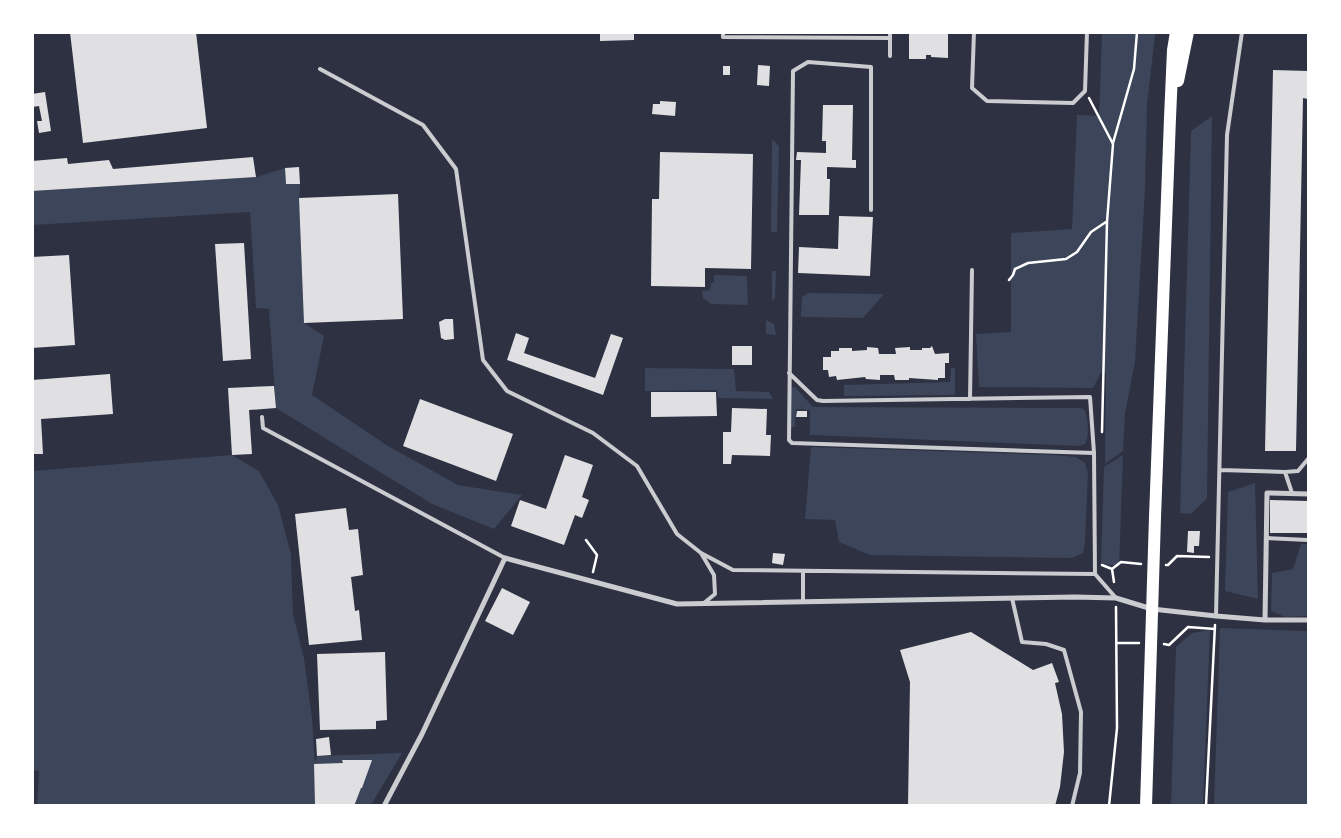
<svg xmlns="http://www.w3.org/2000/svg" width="1341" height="838" font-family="Commissioner,sans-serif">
<rect width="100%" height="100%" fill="#2d3142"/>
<!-- green -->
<path fill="#3c4559" d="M1102,33h53v2l-8,70 -2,85 -10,172 -10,51 -2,38 -18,13 1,-91 -5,-1 -8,16 -114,-1 -3,-53 35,-2v-99l61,-4 5,-114 22,1z
M1212,116l-5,382 -16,16 -11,-1 11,-382z
M772,139l7,7 -2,86h-6z
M285,168l1,16h14v8l-1,6 5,125 20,13 -12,59 76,51 70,39 64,10 -28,34 -62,-25 -156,-96 -7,-99 -13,-1 -6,-96 -217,13v-34l223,-14z
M772,271h4l-1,27 -3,3z
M714,275l33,1 1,29 -37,-1 -8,-6 -1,-7 8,-1 1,-7 3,-1z
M808,293l76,1 -21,24 -62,-1 1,-20z
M766,320l8,4 2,11 -10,-1z
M645,368l89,1 2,22 33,1 4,7 -55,-1 -1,-8 -72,1z
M951,368h4v27l-111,1v-11l106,-3z
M793,387h2l18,20 266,1 5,1c4,8 6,27 1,35l-6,2 -269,-11v-25l-14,-1 -1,18h-5l1,-39z
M811,447l244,8 21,2 9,6 3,10 -3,70 -2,10 -11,5 -202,-3 -31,-13 -4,-22 -30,-1z
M232,455l27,16 19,34 13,49 2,60 11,44 8,60 3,45 2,-7 85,-3 -31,52h-334l2,-34 -7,-1v-299z
M1123,455l-4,112 -18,-4 3,-96z
M1255,483l3,116 -33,-8 3,-99z
M1301,544h7v72l-23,1 -14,-6 1,-38 21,-4z
M1220,628l88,3v174h-94z
M1210,630l-7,175h-32l5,-158 16,-14z"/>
<!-- building -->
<path fill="#e0e0e3" d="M70,32h126l11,96 -124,15z
M600,32h34v8l-34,1z
M909,32h39v26l-17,-1v-2h-5v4h-17z
M758,65l12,1 -1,20 -12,-1z
M723,66h7v9h-7z
M1273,70l35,1v28l-5,-1 -7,353h-31z
M45,92l6,39 -12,2 -2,-12h5l-3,-15 -7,1v-13z
M660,101l16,1 -1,14 -23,-2 1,-10h7z
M823,105h30l-1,55h4v8l-29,-1v12h3l-1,36h-30l2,-55h-5l1,-8 29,1v-12h-4z
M660,152l93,2 -2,115 -46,-1v19l-54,-1 1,-87h7z
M253,157l3,20 -224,14v-30l35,-3 1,6 41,-4 4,9z
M299,167l1,17h-14l-1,-16z
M398,194l5,125 -99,4 -5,-125z
M839,216l34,1 -3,59 -72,-3 1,-26 39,2z
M244,243l7,116 -28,2 -8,-117z
M69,255l6,90 -43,3v-91z
M445,319h8l1,20 -9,1 -4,-2 -2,-16z
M516,333l13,5 -5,15 71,25 16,-44 12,4 -20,57 -96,-35z
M732,346h20v19h-20z
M932,346l3,8 14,-1v10h-4v15h-7v2l-29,-2v2h-14l-1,-5h-14v5l-14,-1 -1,-2 -28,3 -1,-4 -7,1 -1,-7h-5v-13h8v-6h8v-3h13v3l15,-1v-3l11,1 1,6h17l-1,-6 15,-1v3h12v-2h8z
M110,374l3,40 -72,5 2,35h-11v-74z
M274,386l2,22 -27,2 3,44 -20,1 -4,-67z
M651,392h65l1,24 -66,1z
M420,399l93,35 -17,47 -93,-35z
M732,408l35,1 -1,26h5l-1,21 -38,-1 -1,9h-8v-32h8z
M797,411h10v6h-11z
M565,455l28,10 -11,32 7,3 -7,18 -7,-3 -11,30 -53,-19 9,-26 26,9z
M1270,500l38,1v32h-38z
M346,508l3,22 9,-1 5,46 -12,2 4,34 4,-1 3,30 -53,5 -14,-131z
M1188,531h12l-1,15h-5v7l-7,-1z
M773,553l12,1 -2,11 -11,-2z
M502,588l28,14 -17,33 -28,-14z
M971,632l62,38 19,-7 7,19 -4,1 7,31 2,38 -4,35 -5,19h-147l2,-124 -10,-32z
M385,652l2,68 -11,1v8l-56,1 -3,-76z
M329,737l2,18 -14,1 -1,-17z
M342,760h30l-10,28h-1l-7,18h-36v-2h-3l-1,-40 29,-1z"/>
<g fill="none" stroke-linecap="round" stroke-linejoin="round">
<!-- path -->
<path stroke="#fff" stroke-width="2.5" d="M1089,98l24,46 -6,78 -5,210
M1113,143l21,-74 3,-37
M1009,280l4,-5 2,-6 13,-6 38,-4 11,-7 14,-20 15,-10
M586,540l11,15 -4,17
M1102,565l10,4 2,13
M1166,565h2l9,-9 32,1
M1112,569l9,-7 20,2
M1117,643h22
M1164,644l5,1 19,-18 27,2
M1109,806l8,-78 -1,-121
M1206,806l9,-181"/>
<!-- service -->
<path stroke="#caccd0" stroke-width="4" d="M723,32v5l167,1
M890,32v24
M974,32l-2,56 15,13 86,2 12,-12 2,-59
M320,69l103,56 33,44 27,191 24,31 86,42 44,33 40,68 24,19 32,17 362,4 21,24
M871,210v-143l-63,-5 -15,9 -4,369 3,3 302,10 1,121
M789,373l28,27 6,1 267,-4 4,56
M970,399l2,-129
M262,417l1,11 242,130
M1220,470l65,2 7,21
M1285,472l13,-1 10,-12
M1266,538l42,2
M701,553l13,22 1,19 -11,9
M1012,598l10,44 24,2 18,6 17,62 -1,61 -8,33
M803,602v-31
M1216,616l11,-481 15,-103"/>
<!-- minor -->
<path stroke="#caccd0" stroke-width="5" d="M1265,620l2,-127 41,1
M384,806l38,-72 83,-176 172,46 398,-7 41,1 36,11 64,7 49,4h43"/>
<!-- primary -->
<path stroke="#fff" stroke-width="12" d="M1178,81l10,-49
M1146,806l9,-289 15,-399 3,-68 3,-18"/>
</g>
<!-- border -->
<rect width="1341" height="838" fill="none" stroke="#ffffff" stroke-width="68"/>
</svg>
